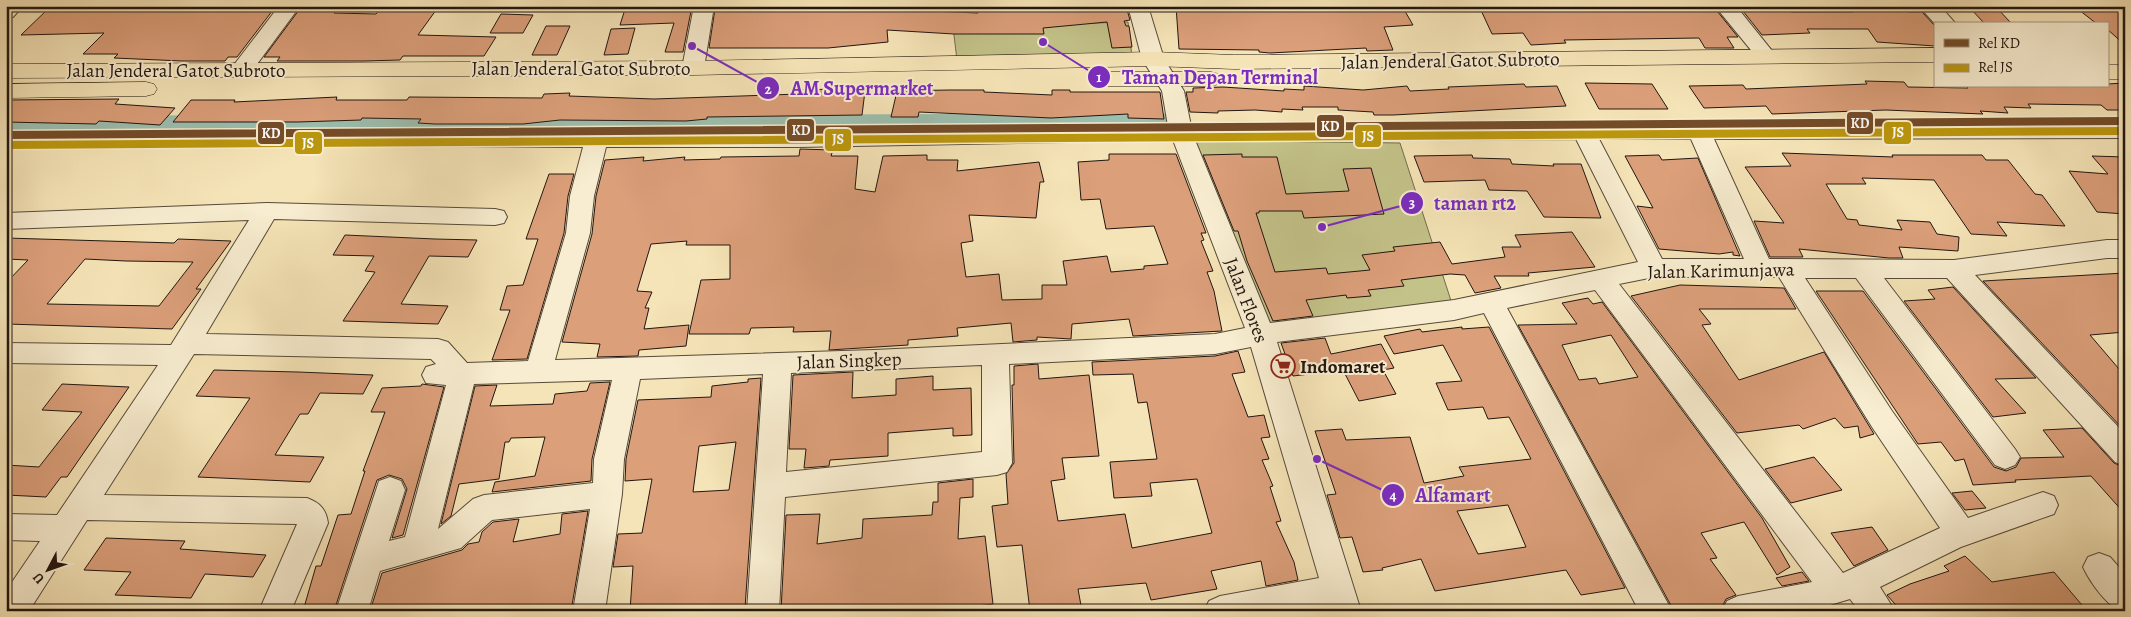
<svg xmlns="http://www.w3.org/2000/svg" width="2131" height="617" font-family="Alegreya,serif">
<rect width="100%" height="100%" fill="#f5e4b7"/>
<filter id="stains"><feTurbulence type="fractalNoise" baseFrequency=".004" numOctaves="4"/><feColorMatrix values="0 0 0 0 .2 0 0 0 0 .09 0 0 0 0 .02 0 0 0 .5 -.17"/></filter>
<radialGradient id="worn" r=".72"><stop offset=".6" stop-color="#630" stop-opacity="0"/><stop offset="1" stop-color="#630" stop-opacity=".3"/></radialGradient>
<!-- green -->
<path fill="#c3c289" stroke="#726c4c" d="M1128,22l4,35 -175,3 -4,-33z
M1183,140l217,3 54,167 -193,24z"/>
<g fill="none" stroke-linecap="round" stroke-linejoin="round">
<!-- river -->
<path fill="#9cbfaf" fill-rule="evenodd" d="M1162,113l12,3 5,8 -5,8 -12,3 -669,3 -487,-1v-22l487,1z"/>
</g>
<!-- building -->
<path fill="#db9f7a" stroke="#221610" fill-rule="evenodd" d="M51,6h225l-39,51h-9l-3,4h-43l-68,-3 4,-4h-35l21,-21 -83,2z
M302,6h37l-5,7 42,1 6,-8h57l-21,29 78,2 -12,19h-81l-3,4 -36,1h-87l3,-4h-16z
M626,6h66l-9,46h-18l9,-29 -54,2z
M786,6h97v3l95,4v-7h148l4,14 -6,1 2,5h3l3,21 -20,1 -5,-26 -64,6 1,6h-90l-67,-4 1,12 -60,6h-119l6,-39h19l-1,2 52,-1z
M1176,6h226l11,19 -29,2 9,23 -26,1 -1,-3 -96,5 -11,-1v-2l-80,-1z
M1479,6h139l3,4 92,-4 25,31h-11l7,11h-29l-6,-10 -135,2 2,3 -35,2 -8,-12 -31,1z
M1739,6h47l5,6h62l-6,-6h57l4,6h14l13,14v20l-58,-4 -9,-13h-61l3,4 -48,2z
M1968,6h27l17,18h-27z
M2074,6h51v39l-18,-16v-5h-10z
M501,14l32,1 -10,18h-33z
M546,26h24l-13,29h-25z
M635,28l-7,26 -24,1 7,-26z
M1865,81l39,1 4,5 60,1 -2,-2h141v-2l18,-1v27h-18l-6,-5 -73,-1 3,4 -27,-1 4,6 -28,-2 3,3 -97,-4 -114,4 -6,-8 -62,2 -15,-22 54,-1 3,4 121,-5z
M1585,83l67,1 16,25h-69z
M1524,84l2,3 31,-1 9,20 -173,9h-19l-1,-3 -35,-2v-3h-36l1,3 -21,-1v3l-27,-2 -37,1v2l-28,-1 -4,-20h7v-4l30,-1 61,4v-2l20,1v-4l59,4 44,-4 3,5 39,-2 -1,-2z
M835,89l-1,3 31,-1 -3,24 -155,2v2l-21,2 -126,-1 -37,4h-88l-17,-1 3,-4 -59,-1 -1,2 -63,2h-125l18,-22h44l-1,2 103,-5 -1,3h71l2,-3 133,1 2,-4 26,-1 -1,3 85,3 145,-5 1,-4z
M949,90h35v2l68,3v-5h18v2h90l4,27 -36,-1v-4l-77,4 -132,-6 -1,5h-27l6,-26z
M119,99l-4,5 60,4 -15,17 -61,-4 -3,3 -90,-2v-22z
M800,149l33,1 -2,6h27l-3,33 20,3 8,-36 44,-1v5h31l-1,11 82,-9 5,20h-4l-4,36 -67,-3 4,26 -12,2 5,34 33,-3 3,26 40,-1v-14h25l-4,-24 44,-5 4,16 33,-3v-3l24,-2 -14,-38 -48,3 -6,-30 -19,1 -3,-38 31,-2v-6h67l30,79h-5l3,7 -3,1 12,30 -6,1 7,19 8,40 -89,5 -4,-17 -57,5 -1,15 -34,-2v3l-24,2 -2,-19 -54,5 1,8 -50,4v5l-79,5 2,-19 -38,1 1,-5 -43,1 -2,6h-60l12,-54 29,-1v-34h-44l1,-4 -36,3 -14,47 15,1 -7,16h4l-5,21 45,-4 -3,21 -47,4 -1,6 -41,1 3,-13 -38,-2 30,-108 4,-38 9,-36 39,-3 -1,4 42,-4 -1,3 36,-1 1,-2 78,-1z
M1782,153l111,4 -1,-2h90l4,5h22l27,34 7,1 23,31 -68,-4 10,14 -36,-2 -37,-54 -72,-2 4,6h-40l21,35 10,1 2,5 43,5 -5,-10 33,2 7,12 22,3 -1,14 -59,-4 4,11h-14l-90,-9 4,8h-33l-16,-36 30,2 -39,-56 46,-1z
M1242,154v3h35l9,37 63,-3 -6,-22 28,-1 13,46 -80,4 -2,-7h-43v2h-3l19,59 51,-4 2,6 42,-4 -8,-15 33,-4 -2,-4 47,-5 12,22 53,-7 -3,-10h19l-6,-12 57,-3 23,35 -67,6 1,3h-35l7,12 -26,5 -10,-18 -15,-1 -49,6 3,6 -36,4 3,6 -24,2 -1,-3 -40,5 7,16 -40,5 -26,-60 -9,-30h-4l-31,-76z
M1472,155l1,3 37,1 2,5 42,2 -1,-2h28l20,54 -57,-1 -17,-26 -38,-1 -4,-10 -61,2 -10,-26z
M1659,155l3,5 36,-2 42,98 -7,-1v-3l-14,2 -60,-5 -22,-43 16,2 -28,-52z
M2092,156l33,1v57l-28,-2 -28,-41 39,3z
M549,174h25l-6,22 -4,37 -37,126 -35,1 18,-50h-10l7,-24 16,-1 15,-46h-12z
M345,235l90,4 42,1 -9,17 -39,-1 -28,48 47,2 -10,18 -95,-3 32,-49 -10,-1 9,-15 -41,-1z
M6,238l168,5 4,-4 53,2 -35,48h5l-29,40 -166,-5v-41l22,-23 -22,-1zM85,259l41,2 67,1 -34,44 -112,-2z
M2125,273v59l-35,3 35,41v55l-142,-150z
M1680,285l104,3 12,21h-97l12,15 -9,1 37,55 85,-28 50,82 -14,4 -2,-12 -14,2 -9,-10 -32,11 -4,-4 -62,8 -106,-137z
M1953,287l83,91 -41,1 31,34 -33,4 -89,-116 31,-2 -7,-9z
M1816,291h47l131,176 12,4 10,-4 5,-9 43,-1 -21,-27 39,-2 32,35 11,5v46l-34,-38 -76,4 1,2 -43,3 -9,-26 -9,2 -14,-19 -23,2z
M1588,298l5,6 9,-2 160,216 28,49 -13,8 -33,-53 -43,11 16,25 -7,1 26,36 -10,4 -3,6 -13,4 -36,2 -156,-286 59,-1 -15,-21zM1611,335l27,42 -39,7 -3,-6 -17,2 -17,-35z
M1462,327v2l27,-2 136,261 -44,7 -15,-25 -131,21 -14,-32 -39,9 1,2 -20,2 -11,-35 -12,1 -13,-43 9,-1 -21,-63 27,-2 4,11 64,-3 14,46 40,-7 -5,-9 72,-8 -22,-42 -21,2 -5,-12 -35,3 -12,-27 26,-2 -19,-36 -49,9 -10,-18 36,-7 2,3zM1508,505l18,42 -48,7 -21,-43z
M1325,338l6,16 50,-10 13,24 -11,2 13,24 -37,7 -16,-31 -50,6 -12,-33z
M1238,351l7,21 -13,2 16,43 16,-2 6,22 -9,1 8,21 -7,1 11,26 -3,1 11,34 -5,1 18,40 4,18 -32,6 -5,-25 -50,10 6,18 -66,11 -5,-17 -68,6 4,22h-52l-8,-66 -25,2 -5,-41 16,-2 -2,-30 8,-11 -2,-78h2v-19l24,-2 1,15 50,-4 10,81 -37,2 3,21 -14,2 7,40 67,-7 7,34 80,-15 -15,-54 -47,4 2,13 -38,2 -4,-36 47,-3 -10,-57 -9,1 -5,-29 -40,1 -1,-13 123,-6z
M214,370l84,2 75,3 -10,19 -43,-1 -12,21h-8l-25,41 49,2 -14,25 -112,-5 52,-79 -54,-2z
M853,372l-1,26 44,-3v-16l37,-3v14l38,-2 1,47 -19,1v-8l-65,5v23l-58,4 -1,6 -25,2 2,-19h-17l4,-74z
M761,378l-16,230 -115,3 3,-45 -20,1 5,-33 24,-1 10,-54 -27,2 1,-22 12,-59 73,-3 1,-11 36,-4v-3zM736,442l-7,48 -36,2 6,-46z
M610,382l-18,77 -1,22 -99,11 3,-10 40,-6 10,-39 -34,1 -2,4h-4l-6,37 -40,5 -8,32 -10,8 34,-138 22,-1 -7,21 63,-2 2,-10 32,-3 3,-8z
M62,384l67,3 -62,90h-6l-15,20 -40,-2v-30l33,2 43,-55 -40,-2z
M422,384l22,3 -41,148 -11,3 15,-49 -5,-10 -13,-4 -12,5 -43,131h-31l13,-45h5l17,-51 13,-1 14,-43h-2l22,-59h-14l11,-24 39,-2z
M1814,457l28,33 -51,13 -26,-34z
M973,479v18l-13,1 -2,41 27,-3 8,68 -51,7h-161l5,-96 34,-1 -3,30 45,-6 1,-19 69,-4 1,-13h5v-19z
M1972,491l14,17 -21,2 -13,-17z
M588,511l-17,100h-201l12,-38 80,-23 6,-6 11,-2 3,-10 11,-10 26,-3 -6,23 47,-8 2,-20z
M1872,527l16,23 -34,16 -23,-33z
M106,538l79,3 -5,8 86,6 -13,22 -48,-3 -14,24 -76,-3 16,-23 -47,-2z
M1965,556l27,26 62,-10 33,39h-186l-14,-16 23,-11 39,-13 -5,-5z
M1802,572l7,9 -27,5 -6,-8z"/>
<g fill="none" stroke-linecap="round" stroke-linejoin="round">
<!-- minor casing -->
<g stroke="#574a3a" stroke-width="2">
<path id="minor" d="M6,6h17l-10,11 -7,2z
M279,6h21l-51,69 -8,1 -8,-1 -3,-5z
M694,6h20l-10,62 -3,5 -8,1 -8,-1 -3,-5z
M1128,6h20l16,53 20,32 7,35 934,-2v14l-411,1 55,120 185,1 153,-20h18v18h-18l-132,17 150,159v32l-10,-4 -168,-184h-63l131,171 5,8 -5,8 -10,4 -10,-4 -139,-187h-51l87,133 76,107 75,-26 11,4 4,9 -4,9 -93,33 -81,40 15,24h-36l-9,-12 -40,12h-88l5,-10 11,-5 74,-14 -217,-292 -88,18 165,303h-33l-155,-298 -30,7 -177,22 84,269h-32l-2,-6 -28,6h-95l5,-10 11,-5 99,-18 -68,-231 -36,7 -206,10 3,99 -5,9 -10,3 -212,22 -6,114h-32l16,-237 -123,5 -16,80 -2,35 -17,117h-32l17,-102 -98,11 -31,28 -81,23 -12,40h-32l43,-130 11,-4 11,4 4,9 -16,51 16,-4 41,-152 -20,-2 -4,-8 4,-8 10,-3 -5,-5 -237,-5 -90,141 203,3c13,5 19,11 21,25l-37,88h-32l38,-87 -210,-4 -58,91h-23v-20l34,-50 -34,-1v-26l51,1 101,-150 -152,-2v-20l165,2 78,-125 -243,9v-16l261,-10 228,6 9,2 3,6 -3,6 -9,2 -221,-6 -68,115 232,5 10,3 19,21 61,-2 38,-128 4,-37 13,-49 -138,-1 -8,-2 -3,-5 3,-5 8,-2 353,1 370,-7 -6,-35 -20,-32zM1576,139l62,123 -184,38 -184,23 -75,-183zM1599,139h92l53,120h-82zM1173,140l72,188 -30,6 -341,16 -319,10 35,-127 4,-37 12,-49h192zM1654,277h125l93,150 68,101 -97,45 -224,-289zM982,365v87l-196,20 5,-99zM612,380l-18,79 -1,24 -109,12 -11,4 -35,30 36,-145z
M1715,6h21l37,46 4,4 -4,4 -7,2 -7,-2z
M1919,6h21l16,18h-21z
M2099,553l11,4 15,17v37c-16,0 -36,-31 -42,-44l5,-10z"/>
</g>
<!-- major casing -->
<g stroke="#221610" stroke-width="1">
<path id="major" d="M1935,48v14l-701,7 -81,-3 -460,9 -687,3v-14l687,-3 460,-9 81,3z
M2107,65h18v14h-18z
M1101,72h110l8,2 3,5 -3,5 -8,2h-110l-8,-2 -3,-5 3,-5z
M146,82l8,2 3,5 -3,5 -8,2 -140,2v-14z"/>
</g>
<!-- minor -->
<use href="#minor" fill="#f8edd0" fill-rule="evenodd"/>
<!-- major -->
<use href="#major" fill="#f5e4b7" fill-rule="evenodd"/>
<!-- rail-1 casing -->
<g stroke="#f8edd0" stroke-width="11">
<path id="rail-1" d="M6,135l2119,-14"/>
</g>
<!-- rail-2 casing -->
<g stroke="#f8edd0" stroke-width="11">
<path id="rail-2" d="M6,145l2119,-14"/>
</g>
<!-- rail-1 -->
<use href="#rail-1" stroke="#744c28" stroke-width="8"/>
<!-- rail-2 -->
<use href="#rail-2" stroke="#bb970e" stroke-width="8"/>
</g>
<!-- icons -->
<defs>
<g id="supermarket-ring" transform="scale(1.25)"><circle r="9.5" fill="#f8edd0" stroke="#8f2418" stroke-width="1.5"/><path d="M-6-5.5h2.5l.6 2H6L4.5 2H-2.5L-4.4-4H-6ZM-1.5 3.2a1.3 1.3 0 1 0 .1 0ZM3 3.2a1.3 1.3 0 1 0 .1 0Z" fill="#8f2418"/></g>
</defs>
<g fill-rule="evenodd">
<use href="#supermarket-ring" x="1283" y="366"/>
</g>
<g text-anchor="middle" stroke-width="4" stroke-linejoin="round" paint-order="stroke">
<!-- street labels -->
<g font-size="19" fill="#221610" stroke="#f8edd0">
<text transform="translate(1450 60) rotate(-1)" y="7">Jalan Jenderal Gatot Subroto</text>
<text x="581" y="75">Jalan Jenderal Gatot Subroto</text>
<text x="176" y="77">Jalan Jenderal Gatot Subroto</text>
<text transform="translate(1721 270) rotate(-1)" y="7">Jalan Karimunjawa</text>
<text transform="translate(1247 300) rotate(69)" y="7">Jalan Flores</text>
<text transform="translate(849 360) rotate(-2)" y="7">Jalan Singkep</text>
</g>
<!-- poi labels -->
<g font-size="19" font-weight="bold" fill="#221610" stroke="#f8edd0" text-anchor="start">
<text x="1300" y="373">Indomaret</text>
</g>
</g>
<!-- callouts -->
<path fill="none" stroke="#7b2cbf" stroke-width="2" d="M1043 42L1099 77M692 46L768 88M1322 227L1412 203M1317 459L1393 495"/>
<g fill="#7b2cbf" stroke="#f8edd0" stroke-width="2">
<circle cx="1043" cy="42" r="5"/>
<circle cx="692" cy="46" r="5"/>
<circle cx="1322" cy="227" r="5"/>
<circle cx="1317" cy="459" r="5"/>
<circle cx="1099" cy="77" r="12"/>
<circle cx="768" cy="88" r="12"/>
<circle cx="1412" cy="203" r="12"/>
<circle cx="1393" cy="495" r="12"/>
</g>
<g font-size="15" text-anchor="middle" font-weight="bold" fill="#fff">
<text x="1099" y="82">1</text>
<text x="768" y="94">2</text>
<text x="1412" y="208">3</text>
<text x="1393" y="500">4</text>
</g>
<g font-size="20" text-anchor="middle" font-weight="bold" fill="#7b2cbf" stroke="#f8edd0" stroke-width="4" stroke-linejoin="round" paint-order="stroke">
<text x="1220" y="84">Taman Depan Terminal</text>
<text x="862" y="95">AM Supermarket</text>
<text x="1475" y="210">taman rt2</text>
<text x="1453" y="502">Alfamart</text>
</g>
<g stroke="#f8edd0" stroke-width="2">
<rect x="1846" y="111" width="28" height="24" rx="5" fill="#744c28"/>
<rect x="1316" y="114" width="29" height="24" rx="5" fill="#744c28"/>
<rect x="786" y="118" width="29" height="24" rx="5" fill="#744c28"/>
<rect x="1883" y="121" width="29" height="24" rx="5" fill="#bb970e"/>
<rect x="257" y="121" width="28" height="24" rx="5" fill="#744c28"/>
<rect x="1354" y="124" width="28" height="24" rx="5" fill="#bb970e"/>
<rect x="824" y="128" width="28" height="24" rx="5" fill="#bb970e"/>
<rect x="294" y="131" width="29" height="24" rx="5" fill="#bb970e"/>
</g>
<g font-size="14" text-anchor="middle" font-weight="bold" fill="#fff">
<text x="1860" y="128">KD</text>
<text x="1330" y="131">KD</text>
<text x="801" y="135">KD</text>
<text x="1898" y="137">JS</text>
<text x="271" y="138">KD</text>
<text x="1368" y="141">JS</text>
<text x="838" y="144">JS</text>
<text x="308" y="148">JS</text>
</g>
<!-- margin -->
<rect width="2131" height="617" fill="none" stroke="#f5e4b7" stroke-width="25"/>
<rect x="8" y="8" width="2116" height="602" fill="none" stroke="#221610" stroke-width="2.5"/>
<rect x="12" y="12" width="2106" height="592" fill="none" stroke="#221610"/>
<!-- legend -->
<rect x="1934" y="22" width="175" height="65" fill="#f8edd0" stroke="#a29783"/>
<rect x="1944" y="39" width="25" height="8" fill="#744c28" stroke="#a29783"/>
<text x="1978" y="48" font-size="15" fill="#221610">Rel KD</text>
<rect x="1944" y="64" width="25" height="8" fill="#bb970e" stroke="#a29783"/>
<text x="1978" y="72" font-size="15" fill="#221610">Rel JS</text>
<!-- north arrow -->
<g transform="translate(48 570) rotate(229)" stroke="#f8edd0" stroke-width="4" paint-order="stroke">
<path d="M0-4L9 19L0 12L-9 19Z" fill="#221610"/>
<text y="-8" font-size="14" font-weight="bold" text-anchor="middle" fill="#221610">U</text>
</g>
<rect width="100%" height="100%" filter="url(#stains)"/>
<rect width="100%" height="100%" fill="url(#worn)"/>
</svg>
